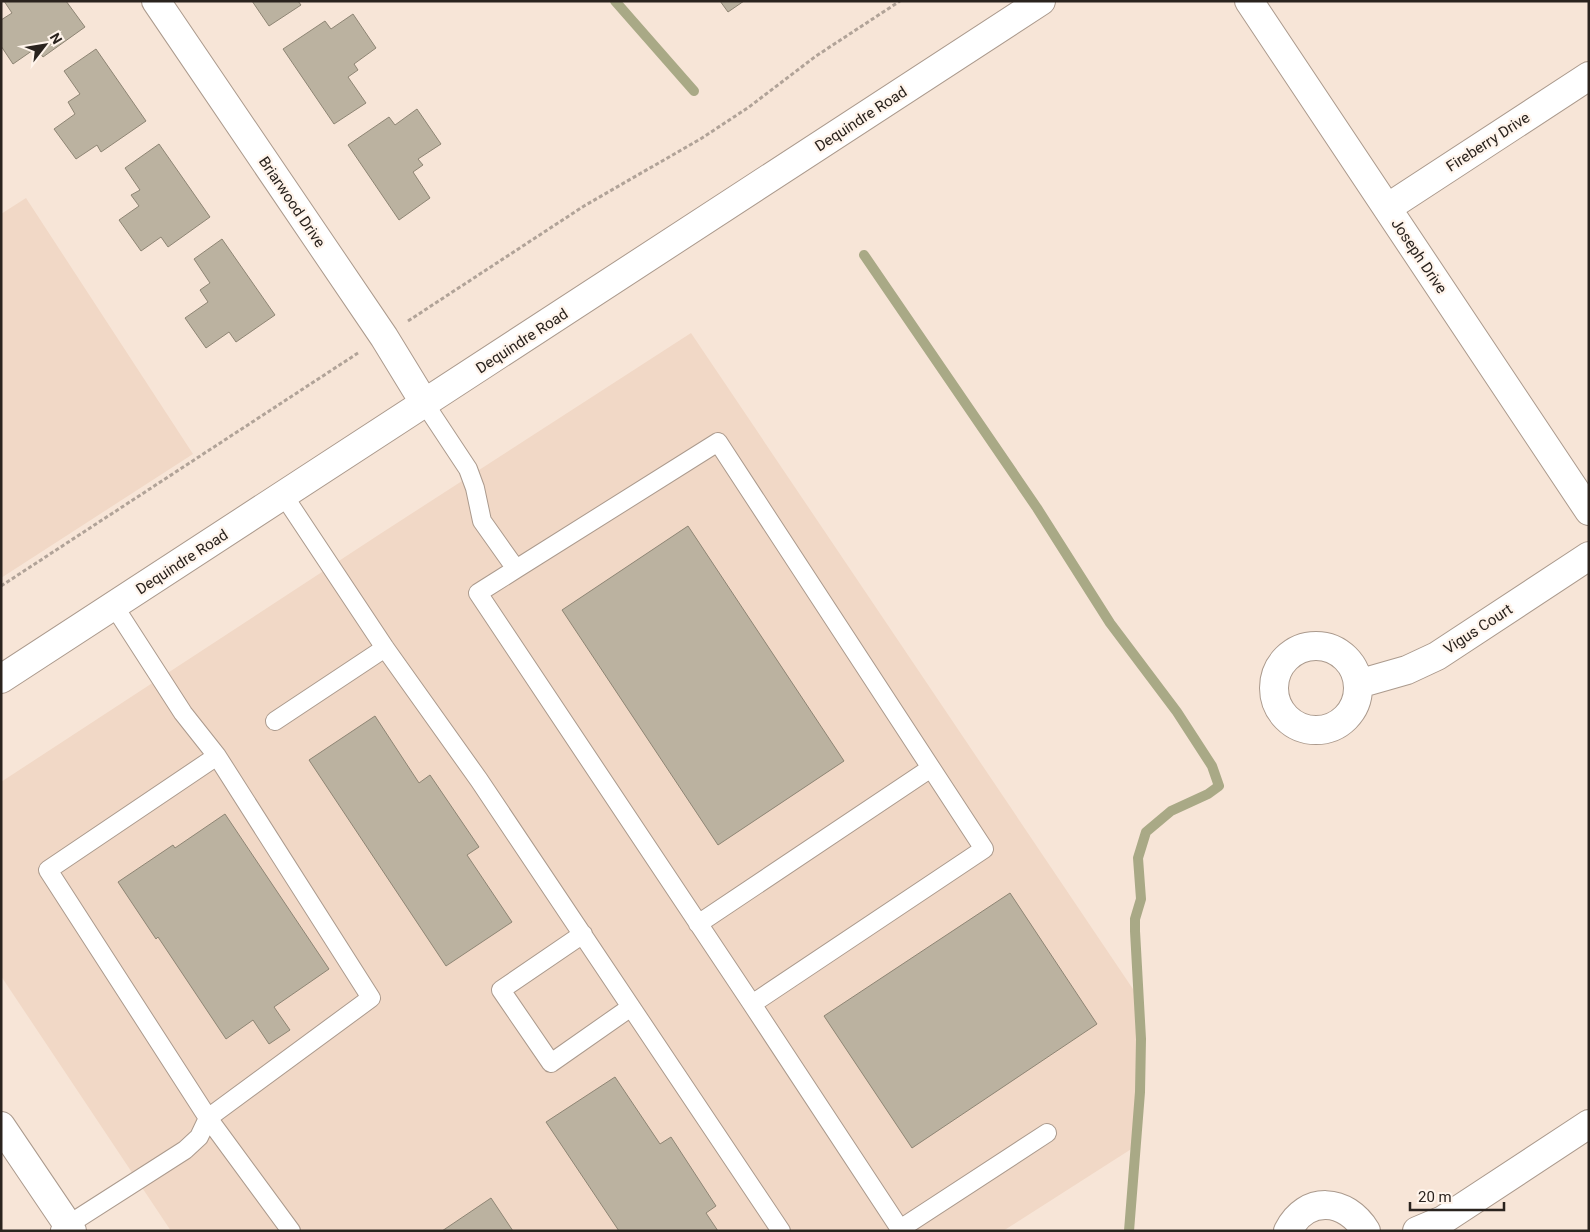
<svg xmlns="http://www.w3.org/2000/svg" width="1590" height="1232" font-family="Roboto,sans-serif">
<rect width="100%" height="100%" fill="#f7e5d7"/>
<!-- built -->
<path fill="#f1d8c6" d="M26,198l167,256 -192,124v-364z
M691,333l446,662 -1,151 -133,85h-832l-170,-255v-194l379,-248z"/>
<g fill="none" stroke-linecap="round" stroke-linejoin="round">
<!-- stream -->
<path stroke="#a9a986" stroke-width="10" d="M615,1l79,90
M864,255l173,253 73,115 67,89 35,54 7,20 -11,8 -37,17 -25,21 -8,26 3,41 -6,20v12l6,108 -1,53 -11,139"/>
</g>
<!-- building -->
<path fill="#bbb2a0" stroke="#8e8574" d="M4,1h62l19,26 -42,30 -7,-9 -23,16 -12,-18v-26l11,-7z
M252,1h46l3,4 -32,21z
M720,1h24l-16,11z
M353,14l23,34 -22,16 4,6 -10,7 18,26 -32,21 -51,-75 42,-28 6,8z
M96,49l50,72 -45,31 -4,-7 -21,14 -22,-30 21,-15 -7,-12 12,-8 -16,-23z
M417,109l24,35 -23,15 5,6 -10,7 17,26 -31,22 -51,-75 41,-28 6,8z
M159,144l51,73 -42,30 -7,-10 -20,14 -22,-31 20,-14 -8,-11 9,-5 -15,-22z
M222,239l53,76 -39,27 -7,-10 -23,16 -21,-30 23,-16 -8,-12 10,-7 -16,-24z
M688,526l156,235 -126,84 -156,-235z
M375,716l44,67 11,-8 49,72 -12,8 45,67 -66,44 -137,-206z
M225,814l104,155 -55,38 16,23 -21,14 -16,-24 -27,19 -68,-102 -2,2 -38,-57 55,-37 2,3z
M1010,893l87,131 -185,124 -88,-132z
M615,1077l45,67 11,-7 45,69 -10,7 12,18h-99l-73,-109z
M491,1198l22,33h-71z"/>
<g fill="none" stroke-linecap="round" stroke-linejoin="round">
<!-- lane casing -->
<g stroke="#ab9a8d" stroke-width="20">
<path id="lane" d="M425,404l43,65 7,19 7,33 34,48 202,-127 266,407 -232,155 -274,-411 38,-24
M284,496l101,152 94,132 302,451
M114,606l69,107 34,43 154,242 -163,120 -160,-248 169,-114
M275,721l110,-73
M698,924l233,-156
M583,934l-82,56 50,73 80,-56
M752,1004l148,225 147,-96
M60,1230l125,-80 14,-13 9,-19 83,113"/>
</g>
<!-- street casing -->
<g stroke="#ab9a8d" stroke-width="30">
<path id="street" d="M156,1l228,336 41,67
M1249,1l340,510
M1387,208l202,-132
M1274 688a42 42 0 1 1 84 0a42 42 0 1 1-84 0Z
M1358,684l49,-14 30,-14 152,-100
M1288,1231c18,-36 58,-33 78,0
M1417,1231l26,-11 146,-96"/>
</g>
<!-- secondary casing -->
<g stroke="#ab9a8d" stroke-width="30">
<path id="secondary" d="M1,679l1040,-678
M1,1126l71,105"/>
</g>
<!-- path -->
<path stroke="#b1a398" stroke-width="3" stroke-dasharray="4 2.5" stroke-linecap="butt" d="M408,321l176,-115 118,-68 47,-31 67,-51 84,-55
M1,586l357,-233"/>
<!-- lane -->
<use href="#lane" stroke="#fff" stroke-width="18"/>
<!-- street -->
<use href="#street" stroke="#fff" stroke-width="28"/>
<!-- secondary -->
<use href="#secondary" stroke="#fff" stroke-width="28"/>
</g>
<g text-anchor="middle" stroke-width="4.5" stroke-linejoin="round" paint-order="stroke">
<!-- street labels -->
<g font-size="15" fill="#2a231e" stroke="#fff4eb">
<text transform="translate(861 119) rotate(-33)" y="5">Dequindre Road</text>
<text transform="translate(1488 142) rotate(-33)" y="5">Fireberry Drive</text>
<text transform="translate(292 202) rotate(56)" y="5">Briarwood Drive</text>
<text transform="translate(1419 256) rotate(56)" y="5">Joseph Drive</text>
<text transform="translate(522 341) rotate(-33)" y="5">Dequindre Road</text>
<text transform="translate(182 562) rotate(-33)" y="5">Dequindre Road</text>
<text transform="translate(1478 629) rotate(-33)" y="5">Vigus Court</text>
</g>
</g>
<!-- border -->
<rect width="1590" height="1232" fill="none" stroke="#2a231e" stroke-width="5"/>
<!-- north arrow -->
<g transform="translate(45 45) rotate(59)" stroke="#fff4eb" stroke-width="4" paint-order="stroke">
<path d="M0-4L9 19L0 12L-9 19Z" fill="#2a231e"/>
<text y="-8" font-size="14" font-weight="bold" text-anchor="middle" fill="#2a231e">N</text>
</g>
<!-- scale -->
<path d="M1410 1202v8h94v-8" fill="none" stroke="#2a231e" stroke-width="2.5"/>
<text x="1418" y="1202" font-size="15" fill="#2a231e" stroke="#fff4eb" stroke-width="4" paint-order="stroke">20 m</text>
</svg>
